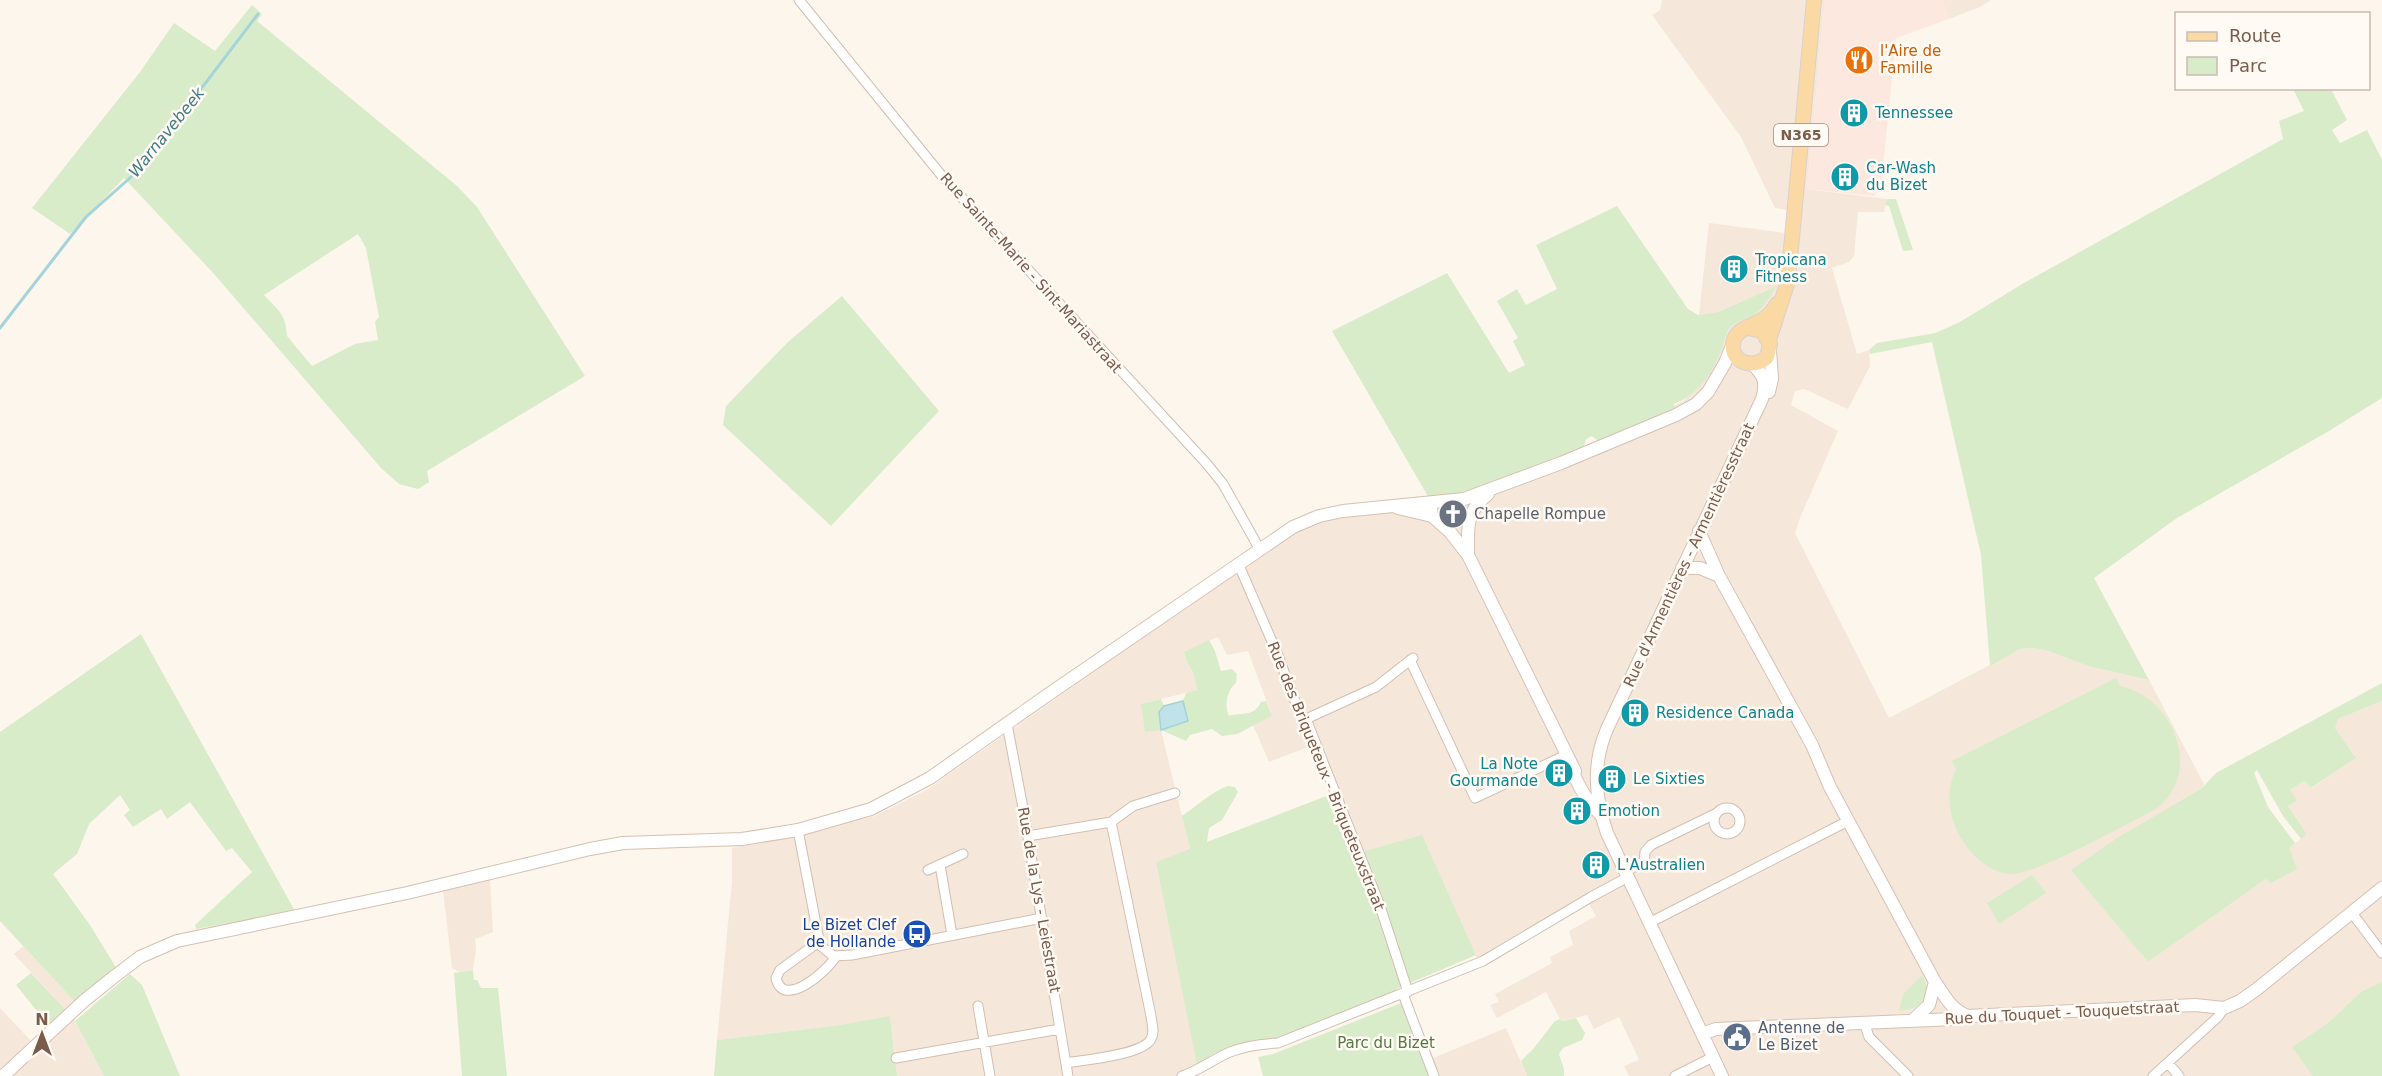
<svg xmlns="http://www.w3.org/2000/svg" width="2382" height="1076" font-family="'DejaVu Sans',sans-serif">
<rect width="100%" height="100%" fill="#fdf6ec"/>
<!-- residential -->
<path fill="#f5e8da" d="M1662,0h163l-18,189 80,10 -3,13h-26l-4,44 -5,6 -17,6 25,86 12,-4 1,16 -22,43 -44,-20 -9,2 -4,14 47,26 -38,87 -5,15 94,185 131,-69 12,-1 13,2 43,16 61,14 55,104 -2,5 -130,81 76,92 118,-83 23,-31 18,-14 -19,-28 2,-16 14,-9 8,7 44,-30 -21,-30 3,-9 44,-18v375h-753l-5,-10 15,-6 -20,-43 -25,12 -7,-14 -26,6 -15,-29 -49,26 -7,-13 9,-3 -4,-8 57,-31 -2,-6 23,-12 -4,-14 27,-15 -9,-15 -108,62 -31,-70 -94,-39 -43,-108 -42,16 -16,-37 19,-9 -24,-65 -21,4 -9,-18 -34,15 3,11 6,9 4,18 -56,14 20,26 29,119 9,224 -9,3h-293l-7,-59 -50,8 -123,15 15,-159v-33l143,-32 53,-27 326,-231 39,-25 32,-13 40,-7 64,-4 142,-58 28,-9 85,-41 40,-58 2,-9 5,-8 5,-4 17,-6 9,-8 14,-21 -58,25 -19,3 10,-92 76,10 3,-23 -13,-2 -34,-71 -89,-122 8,-5z
M1942,0h49l-11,7 -31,12z
M490,879l3,53 -18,7 1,11 -3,20 -14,2 -7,-4 -9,-78z
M23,946l52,56 -9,8 -52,-56z
M0,1008l32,34 -32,27z
M73,1017l31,59h-94z
M1506,1028l21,48h-101l-5,-13z"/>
<!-- commercial -->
<path fill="#fde8e0" d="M1825,0h117l7,19 -53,19 -15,149 -7,9 -67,-7z"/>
<!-- green -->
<path fill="#d8ecc9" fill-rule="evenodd" d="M252,5l10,9 -5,7 200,165 20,21 108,169 -158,95 2,11 -11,7 -19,-5 -18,-16 -166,-193 -91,-97 -54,56 -38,-26 108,-136 34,-49 41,28zM358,234l8,14 13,69 -4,5 3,18 -23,4 -43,22 -25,-30c-1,-22 -9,-26 -23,-41z
M2293,89h38l16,31 -15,10 8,13 27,-13 15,30v238l-53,33 -152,87 -83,60 55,102 -61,-14 -43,-16 -13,-2 -12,1 -30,17 -9,-111 -49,-213 -62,12 -1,-4 8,-7 58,-10 23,-10 66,-40 259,-144 -4,-18 25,-10z
M1887,199h9l17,51 -10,1 -14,-45 -4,-1z
M1617,206l71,103 10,6 20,-3 59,-26c-7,10 -13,22 -23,29 -9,5 -17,5 -24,13 -5,6 -4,11 -7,17 -9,26 -23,49 -49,59l1,7 -76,31 -7,-6 -6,3 -2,8 -117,45 -38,6 -97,-167 115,-58 62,100 16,-8 -12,-24 5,-3 -21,-37 20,-12 9,16 31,-16 -21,-44z
M842,296l97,115 -108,115 -108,-101 3,-19 62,-64z
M141,634l154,277 -99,18 -1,-4 57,-53 -20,-24 -6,3 -36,-49 -23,17 -6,-10 -28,18 -9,-12 6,-5 -10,-15 -31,29 -12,30 -24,20 37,51 27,44 -42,33 -75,-81v-189z
M1209,640l6,11 6,20 11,-2 5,5 -1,9c-9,7 -12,23 -7,33 14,-4 25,1 32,-14l5,-1 6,15 -35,18 -15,2 -10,-7 -22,6 -4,6 -25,-11 -16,2 -4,-28 20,-5 3,7 -5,6 29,9 -5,-20 3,-8 11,-3 -4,-18 -6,-9 -3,-11z
M2116,678l4,8c54,11 84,87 36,123 -28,14 -123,68 -148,65 -22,-4 -38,-20 -49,-39 -11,-20 -13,-46 -3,-66l-4,-8z
M2382,683v18l-44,18 -3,9 21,30 -45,30 -7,-7 -14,9 7,10 -9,6 19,28 -6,5 -18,-23 -26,-46 -3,3 14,34 27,36 -6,5 8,21 -26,14 -5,-4 -118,83 -77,-92 46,-32 84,-49 15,-16z
M1228,786l7,1 3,5 -16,28 -13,8 -2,14 122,-47 25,59 68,-19 54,120 -80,34v5l-119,46 -48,7 -18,8 -14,10 -41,-203 34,-13 -8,-33c15,-10 29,-24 46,-30z
M2032,875l14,18 -47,31 -12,-21z
M473,970l1,10h3l4,8h17l9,88h-45l-8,-103z
M31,973l35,37 -17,16 -33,-41z
M130,974l12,11 38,91h-76l-29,-55z
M1922,975c12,23 -1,34 -23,36l4,-17z
M2382,982v94h-69l-21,-29 35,-23 34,-32z
M1406,1001l25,75h-168l-5,-19 15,-3z
M890,1016l7,60h-183l3,-36 123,-15z
M1576,1018l9,15 -3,7 -19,8 -4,6 5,15v7h-37l-6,-15 13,-13 21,-27 5,-2 2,2z"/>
<!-- water -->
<path fill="#bfe3e8" stroke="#a5d3da" stroke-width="1.5" d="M1183,701l5,20 -27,9 -2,-18 5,-6z"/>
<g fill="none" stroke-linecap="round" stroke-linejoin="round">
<!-- stream -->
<path stroke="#a5d3da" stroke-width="3" d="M0,328l86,-111 54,-48 118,-155"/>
<!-- street casing -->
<g stroke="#d1beb0" stroke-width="11">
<path id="street" d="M799,0l143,176 265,288 16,20 36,64
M1238,563l39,90 24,64 5,2 74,187 28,86
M1410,660l65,138 91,-43
M1306,719l70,-32 37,-29
M1007,724l16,84 45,268
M1714 821a13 13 0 1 1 26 0a13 13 0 1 1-26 0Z
M798,830l22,115 13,11 19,-1 190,-37
M1028,836l83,-14
M940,865l12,70
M928,870l35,-16
M1625,871l19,-8 1,-11 6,-7 66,-32
M2352,913l30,40
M1649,923l199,-102
M820,941l-40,29 -4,8c7,32 52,-7 60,-22
M1403,994l31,82
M978,1006l12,70
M1864,1022l5,15 39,39
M896,1058l164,-29
M1066,1063c18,-3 77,-8 85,-24 4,-7 1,-15 0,-23l-40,-194 22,-16 42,-13
M2168,1063l11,13
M1182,1076c17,-5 31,-17 48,-24 15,-6 31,-8 48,-9l205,-82 108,-64 37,-20
M1675,1076l38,-19
M2153,1076l65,-59 6,-9"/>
</g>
<!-- secondary casing -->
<g stroke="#d6c0b0" stroke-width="14">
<path id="secondary" d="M1769,392l3,-13 -2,-29
M1434,502l-3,5 1,9 18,16 18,23 107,216 -1,4c7,16 14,28 27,40
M1398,508l34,8
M1699,531l20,45 93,169 18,42 105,195c10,14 16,28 33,34
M1468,555c0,-27 -3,-43 20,-61
M1682,568h18l19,8
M1913,1020l16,-15 6,-23
M1702,1034l14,-5 239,-10 13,-3 227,-11 29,3 16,-7 17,-12 125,-101
M3,1076l82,-76 30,-24 25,-19 37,-16 230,-48 183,-44 33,-6 119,-4 56,-9 73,-21 59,-31 116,-82 247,-169 26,-11 24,-5 121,-12 97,-36 115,-48 20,-11 12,-12 17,-29 8,-20
M1722,1076l-115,-243c-12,-35 -15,-69 0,-104l155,-330c5,-16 2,-24 -10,-35"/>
</g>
<!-- primary casing -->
<g stroke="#dad1cd" stroke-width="16">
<path id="primary" d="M1748,328l14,3 8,13 -3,13c-14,14 -40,4 -33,-17 4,-13 21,-14 31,-22 5,-4 9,-9 12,-14
M1769,340l19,-59 26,-281"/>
</g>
<!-- street -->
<use href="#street" stroke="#fff" stroke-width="9"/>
<!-- secondary -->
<use href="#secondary" stroke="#fff" stroke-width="12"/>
<!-- primary -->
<use href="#primary" stroke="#fbd9a5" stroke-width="14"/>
</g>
<!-- icons -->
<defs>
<g id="restaurant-disc" transform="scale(1.5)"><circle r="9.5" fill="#e8710a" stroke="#fffaf3"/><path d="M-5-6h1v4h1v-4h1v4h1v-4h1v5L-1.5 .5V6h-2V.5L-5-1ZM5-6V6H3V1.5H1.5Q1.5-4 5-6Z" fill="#fff"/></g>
<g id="building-disc" transform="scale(1.5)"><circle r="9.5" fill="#0f9aa8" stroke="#fffaf3"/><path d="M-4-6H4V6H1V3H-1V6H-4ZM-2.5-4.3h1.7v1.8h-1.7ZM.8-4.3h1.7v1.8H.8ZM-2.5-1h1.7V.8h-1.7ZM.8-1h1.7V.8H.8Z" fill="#fff"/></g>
<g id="church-disc" transform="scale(1.5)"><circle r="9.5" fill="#6b7280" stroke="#fffaf3"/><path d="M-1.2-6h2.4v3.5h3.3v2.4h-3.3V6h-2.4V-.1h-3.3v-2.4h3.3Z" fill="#fff"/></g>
<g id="bus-disc" transform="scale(1.5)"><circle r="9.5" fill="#1a4fb4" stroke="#fffaf3"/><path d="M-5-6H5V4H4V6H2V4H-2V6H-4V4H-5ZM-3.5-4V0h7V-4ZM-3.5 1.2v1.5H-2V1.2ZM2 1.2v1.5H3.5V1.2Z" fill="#fff"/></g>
<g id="civic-disc" transform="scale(1.5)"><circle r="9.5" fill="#5c6f8a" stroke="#fffaf3"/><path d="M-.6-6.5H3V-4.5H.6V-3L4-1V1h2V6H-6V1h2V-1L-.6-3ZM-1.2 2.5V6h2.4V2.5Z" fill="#fff"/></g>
</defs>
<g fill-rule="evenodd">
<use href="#restaurant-disc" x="1859" y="60"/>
<use href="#building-disc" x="1854" y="113"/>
<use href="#building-disc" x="1845" y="177"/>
<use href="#building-disc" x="1734" y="269"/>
<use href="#church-disc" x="1453" y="514"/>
<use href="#building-disc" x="1635" y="713"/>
<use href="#building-disc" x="1559" y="773"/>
<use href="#building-disc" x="1612" y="779"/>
<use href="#building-disc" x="1577" y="811"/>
<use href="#building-disc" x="1596" y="865"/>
<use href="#bus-disc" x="917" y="934"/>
<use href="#civic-disc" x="1737" y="1037"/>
</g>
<g text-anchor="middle" stroke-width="5" stroke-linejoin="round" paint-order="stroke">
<!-- shield labels -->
<rect fill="#fffaf3" stroke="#a28b7f" stroke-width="1.5" x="1774" y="124" width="54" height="22" rx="4.5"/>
<g font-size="14" font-weight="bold" fill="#7a5c4d">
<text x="1801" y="140">N365</text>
</g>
<!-- food labels -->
<g font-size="15" fill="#c56008" stroke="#fffaf3" text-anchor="start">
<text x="1880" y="56">l'Aire de<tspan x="1880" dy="17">Famille</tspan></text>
</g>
<!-- culture labels -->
<g font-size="15" fill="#0d838f" stroke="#fffaf3" text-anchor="start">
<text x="1875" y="118">Tennessee</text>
<text x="1866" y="173">Car-Wash<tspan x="1866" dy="17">du Bizet</tspan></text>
<text x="1755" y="265">Tropicana<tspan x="1755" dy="17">Fitness</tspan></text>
<text x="1656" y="718">Residence Canada</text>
<text x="1538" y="769" text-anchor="end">La Note<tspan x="1538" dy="17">Gourmande</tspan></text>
<text x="1633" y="784">Le Sixties</text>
<text x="1598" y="816">Emotion</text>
<text x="1617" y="870">L'Australien</text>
</g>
<!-- street labels -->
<g font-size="15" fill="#7a5c4d" stroke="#fffaf3">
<text transform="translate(1031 273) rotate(48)" y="5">Rue Sainte-Marie - Sint-Mariastraat</text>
<text transform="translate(1689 555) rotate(-65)" y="5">Rue d'Armentières - Armentièresstraat</text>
<text transform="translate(1326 776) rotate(68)" y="5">Rue des Briqueteux - Briqueteuxstraat</text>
<text transform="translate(1039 900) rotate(80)" y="5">Rue de la Lys - Leiestraat</text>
<text transform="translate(2062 1013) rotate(-3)" y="5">Rue du Touquet - Touquetstraat</text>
</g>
<!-- worship labels -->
<g font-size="15" fill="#5b616d" stroke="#fffaf3" text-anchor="start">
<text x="1474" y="519">Chapelle Rompue</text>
</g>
<!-- transit labels -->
<g font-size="15" fill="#164399" stroke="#fffaf3" text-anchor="end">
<text x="896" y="930">Le Bizet Clef<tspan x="896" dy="17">de Hollande</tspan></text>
</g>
<!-- service labels -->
<g font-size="15" fill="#4e5e75" stroke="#fffaf3" text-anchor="start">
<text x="1758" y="1033">Antenne de<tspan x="1758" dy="17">Le Bizet</tspan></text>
</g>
<!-- park labels -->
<g font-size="15" fill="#537a41" stroke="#fffaf3">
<text x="1386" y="1048">Parc du Bizet</text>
</g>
<!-- water labels -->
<g font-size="16" font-style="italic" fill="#437c86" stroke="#fffaf3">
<text transform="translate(166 132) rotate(-51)" y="6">Warnavebeek</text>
</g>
</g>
<!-- legend -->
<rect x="2175" y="12" width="195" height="78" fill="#fffaf3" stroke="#cabbb1" stroke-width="1.5"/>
<rect x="2187" y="32" width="30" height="9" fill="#fbd9a5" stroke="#cabbb1" stroke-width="1.5"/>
<text x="2229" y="42" font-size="18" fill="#7a5c4d">Route</text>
<rect x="2187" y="57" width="30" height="18" fill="#d8ecc9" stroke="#cabbb1" stroke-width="1.5"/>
<text x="2229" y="72" font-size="18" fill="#7a5c4d">Parc</text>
<!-- north arrow -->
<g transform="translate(42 1034)" stroke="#fffaf3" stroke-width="4.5" paint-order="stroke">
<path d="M0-4.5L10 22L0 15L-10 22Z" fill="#7a5c4d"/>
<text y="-9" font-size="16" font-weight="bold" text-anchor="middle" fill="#7a5c4d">N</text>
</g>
</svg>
